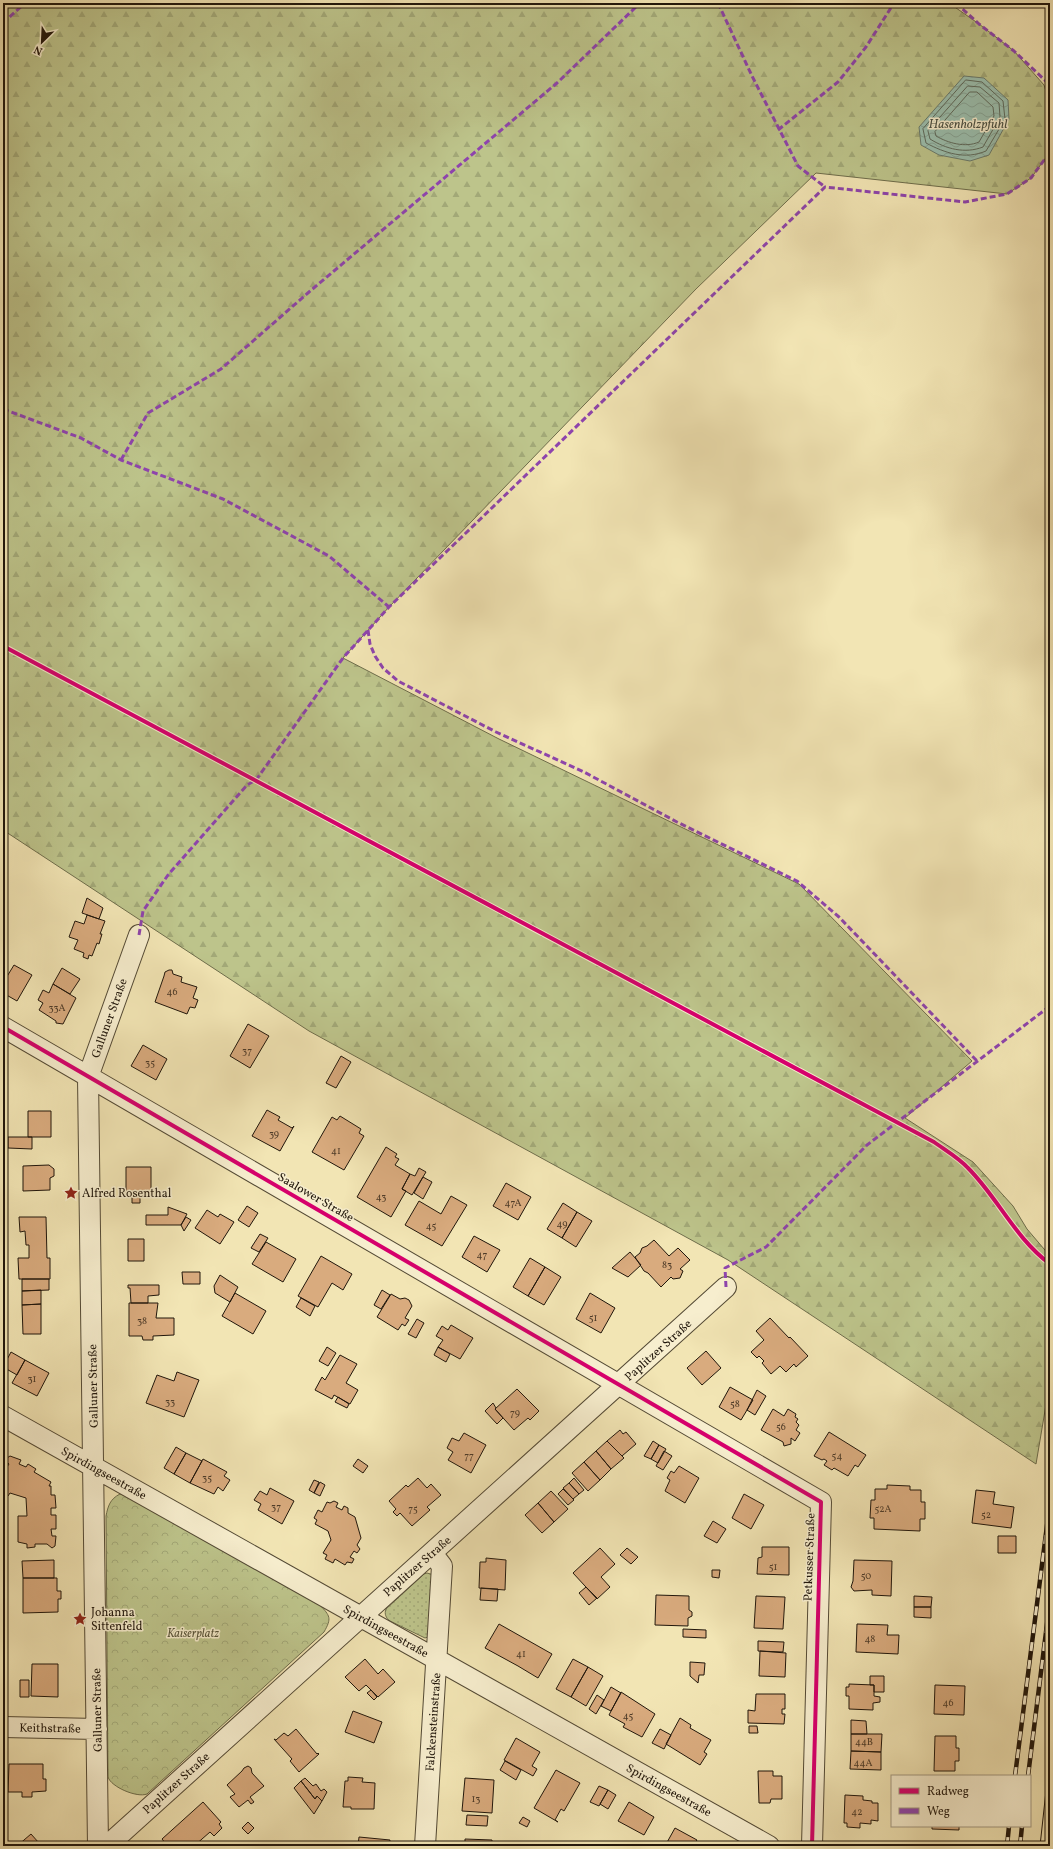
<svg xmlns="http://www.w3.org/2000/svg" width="1053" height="1849" font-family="Vollkorn,serif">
<defs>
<pattern id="grass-dots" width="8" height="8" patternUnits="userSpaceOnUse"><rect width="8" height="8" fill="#bdc48b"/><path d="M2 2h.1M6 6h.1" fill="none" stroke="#a2a877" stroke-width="1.8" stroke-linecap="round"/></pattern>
<pattern id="forest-firs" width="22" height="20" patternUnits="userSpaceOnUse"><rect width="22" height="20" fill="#bdc48b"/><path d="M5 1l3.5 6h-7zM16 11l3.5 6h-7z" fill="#a2a877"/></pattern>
<pattern id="park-crowns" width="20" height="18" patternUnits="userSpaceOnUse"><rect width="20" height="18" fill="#bdc48b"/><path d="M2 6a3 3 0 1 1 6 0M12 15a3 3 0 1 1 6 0" fill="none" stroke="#a2a877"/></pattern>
<pattern id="water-waves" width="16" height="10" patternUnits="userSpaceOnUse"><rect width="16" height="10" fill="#9bbfae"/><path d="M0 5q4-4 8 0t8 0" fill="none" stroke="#85a394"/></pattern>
</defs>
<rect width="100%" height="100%" fill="#f2e5b4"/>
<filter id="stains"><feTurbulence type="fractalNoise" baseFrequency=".005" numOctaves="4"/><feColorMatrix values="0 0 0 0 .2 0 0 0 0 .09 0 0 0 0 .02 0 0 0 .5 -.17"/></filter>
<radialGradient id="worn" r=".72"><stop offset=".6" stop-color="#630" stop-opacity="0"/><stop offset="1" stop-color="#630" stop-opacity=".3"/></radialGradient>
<!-- grass -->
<path fill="url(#grass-dots)" stroke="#6e6d4b" d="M427,1573l7,2 -6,62 -3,1 -35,-17c-4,-3 -6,-7 -4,-12l38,-35z"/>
<!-- forest -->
<path fill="url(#forest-firs)" stroke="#6e6d4b" d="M3,3h946l30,21 35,27 30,34 6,19v48l-19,26 -24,16 -191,-21 -120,116 -307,318 -46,51 156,81 300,145 173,177 -67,57 68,44 40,44 14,23 23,27v125l-14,83 -308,-204 -419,-229 -306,-201z"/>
<!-- park -->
<path fill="url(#park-crowns)" stroke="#6e6d4b" d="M120,1494l7,2 193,109c10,11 12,13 4,27l-177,162c-10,4 -36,-7 -39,-17l-2,-261c2,-10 4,-17 14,-22z"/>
<!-- water -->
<path fill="url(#water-waves)" stroke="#6a7b6d" d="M964,76l20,2 24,22 1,19 -20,36 -19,6 -31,-6 -18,-10 -2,-18z"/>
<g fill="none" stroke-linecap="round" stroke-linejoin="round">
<!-- shore -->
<path stroke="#5e6a5c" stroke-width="1" d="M966,80l16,2 21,19 2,18 -19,32c-21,9 -41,2 -60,-8l-3,-14z
M968,86l12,1 19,16 1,14 -17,30c-18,7 -37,2 -53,-8l-2,-8z
M970,92h7l16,15 1,9 -15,26c-14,6 -31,1 -43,-6l-1,-4z"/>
</g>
<!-- building -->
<path fill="#d9ab7e" stroke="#20160b" d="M87,898l16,10 -4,11 -17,-6z
M87,915l18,6 -5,13h2l-3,10 -2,-1 -5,13 -3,-1 -1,4 -5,-2 1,-4 -10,-4 4,-9 -9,-3 6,-16 9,3z
M14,965l18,10 -15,26 -14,-8v-10z
M62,968l18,11 -10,15 -17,-10z
M169,970h3l1,4 9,3 -1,5 16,5 -4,11 5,2 -3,8 -5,-1 -3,7 -32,-12 9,-26 1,-4z
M53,984l23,14 -13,26 -7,-1v-2l-17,-11 4,-7 -5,-3 5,-10 6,3z
M248,1024l21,12 -19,32 -20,-12z
M143,1045l24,14 -11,21 -25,-14z
M341,1056l10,6 -15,26 -10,-5z
M267,1110l13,7 -2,3 14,8 2,-2 -14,25 -28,-15z
M28,1111h23v26h-23z
M340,1116l21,13 -2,4 5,3 -20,34 -32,-18 20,-35 5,3z
M8,1137h24v12l-24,-1z
M386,1147l11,7 -2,3 4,2 -4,6 15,9 -8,15 4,2 -15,26 -34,-20z
M49,1165l5,4v7l-4,2v12l-27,1v-25z
M126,1167h25v29l-11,1v6h-8v-6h-6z
M419,1168l7,4 -14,23 -10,-6 8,-15 5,2z
M423,1177l9,5 -9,17 -9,-6z
M506,1183l25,14 -13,23 -25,-14z
M451,1196l16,9 -25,41 -37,-21 14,-24 22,13z
M563,1203l14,9 -15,26 -15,-9z
M247,1206l11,7 -9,14 -11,-7z
M168,1207l19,7 -6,11h-35v-10h22z
M207,1210l11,7 2,-3 14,8 -14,22 -25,-16z
M577,1212l15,9 -16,26 -14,-9z
M19,1217h27l1,41h3v21h-31l-1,-21h11v-13h-3l-1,-14 -5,1z
M186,1217l5,3 -7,11 -3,-6z
M260,1234l8,4 -9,14 -8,-4z
M474,1236l26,14 -13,22 -25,-15z
M128,1239h16v22h-16z
M654,1240l15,16 9,-8 12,12 -10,9 3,2 -3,7 -7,1 -2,-2 -10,10 -13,-14 -4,-2 -9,-14 5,-4 2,-5 5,-2z
M266,1242l30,17 -13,23 -31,-18z
M630,1252l11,13 -13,12 -16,-9z
M321,1256l31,18 -9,16 -11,-7 -14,24 -20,-11z
M530,1258l15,9 -17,29 -15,-9z
M545,1267l16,10 -17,28 -16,-9z
M182,1272h18v12h-17z
M220,1275l18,12 -8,15 -15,-9 -1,-7z
M22,1279h27v11l-27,1z
M128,1285h31v10l-11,1v7h-17l-1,-15h-2z
M41,1290v14l-19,1v-14z
M382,1290l8,5 -9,14 -7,-4z
M235,1293l31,18 -13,23 -31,-18z
M590,1293l25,15 -14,25 -25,-14z
M391,1294l9,5 5,-1 4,2 3,6 -7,12 4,2 -4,6 -3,-2 -4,6 -21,-13z
M301,1298l14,8 -5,10 -14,-9z
M129,1303h29l-2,15h18v17l-21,1v4h-10l-1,-4h-13z
M41,1304v30h-18l-1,-29z
M770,1318l19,20 1,-1 18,19 -12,11 -2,-3 -8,8 -6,-6 -9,8 -9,-11 2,-2 -5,-5 -2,2 -6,-6 13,-12 -8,-9z
M417,1319l7,4 -8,15 -8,-4z
M451,1325l22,13 -13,21 -22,-12 5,-7 -7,-4 6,-10 6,4z
M327,1347l9,6 -8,13 -9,-5z
M438,1347l12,7 -4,8 -12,-7z
M706,1351l15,17 -19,17 -15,-17z
M11,1352l14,8 -8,15 -14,-8z
M340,1355l17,9 -11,19 12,7 -8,14 -16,-9 -2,4 -17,-9 7,-13 3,3z
M25,1360l24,13 -12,23 -25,-13z
M177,1372l22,8 -15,37 -38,-14 11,-28 17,6z
M730,1387l23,13 -12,20 -22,-13z
M517,1389l22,22 -9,9 -2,-2 -14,12 -19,-21z
M757,1390l9,6 -11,19 -8,-5z
M338,1397l11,7 -2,4 -12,-6z
M493,1403l3,5 -1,1 8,9 -6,6 -12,-13z
M773,1409l11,7 4,-7 8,5 -1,3 3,2 -2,3 3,3 -3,5 4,3 -5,8 -4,-3v6l-7,2 -1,-4 -22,-12z
M620,1430l3,4 3,-2 10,12 -14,12 -15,-15z
M829,1432l37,23 -8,12 -3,-2 -7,11 -14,-8 -2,2 -8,-5 3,-4 -3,-2 -2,1 -8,-4z
M464,1433l22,12 -15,28 -23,-13 5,-8 -6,-4 5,-10 7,3z
M607,1441l17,17 -13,11 -15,-18z
M653,1441l6,4 -8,14 -7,-3z
M659,1445l7,4 -8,14 -7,-4z
M176,1447l10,6 -12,21 -10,-6z
M596,1451l15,18 -11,11 -16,-18z
M664,1451l8,5 -9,14 -7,-4z
M186,1453l16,8 -12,22 -16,-9z
M10,1456l11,4 -2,4 7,3 2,-3 8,5 -2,3 17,10 -2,4h2v9h4l1,13h-5v7h5v14h-5l1,7h4l-1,10 -3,2 -5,-4h-12v3l-8,1v-4l-9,-2v-26h9l-1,-18 -16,-5 -2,3 -5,-3v-28l4,2 2,-3 -2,-2v-4z
M203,1459l24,13 -3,4 6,4 -7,11 -5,-4 -4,7 -24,-11z
M358,1459l10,7 -5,7 -10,-7z
M584,1462l16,18 -12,11 -16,-18z
M679,1466l20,12 -14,25 -20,-12 5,-11 -3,-2 4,-7 3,2z
M418,1478l9,10 4,-4 10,11 -14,12 3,3 -18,16 -12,-13 -3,3 -4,-4 3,-3 -7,-8 17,-16 2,2z
M574,1478l10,12 -5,4 -10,-11z
M314,1480l5,2 -5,11 -5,-3z
M320,1482l5,3 -5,11 -6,-3z
M569,1483l10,11 -6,5 -10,-11z
M887,1485l23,1v4h11v12h4v17h-5v12l-46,-2v-11h-4l1,-18h4v-11h12z
M270,1488l24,13 -12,23 -24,-14 3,-6 -7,-4 6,-9 7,4z
M563,1489l11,11 -6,5 -10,-11z
M976,1490l19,2 -2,12 21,3 -3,21 -39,-5z
M551,1491l17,18 -14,13 -16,-19z
M744,1494l20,11 -13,24 -19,-11z
M334,1501l4,2 -2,4 6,3 2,-4 4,2v5l7,4 6,21 -4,7 3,4 -3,4 -3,-2 -4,6 4,2 -2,4 -5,-1 -2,3 -10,-6 -2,4 -8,-4 2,-4 -4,-2 8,-13 -3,-9 -13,-7 2,-4 -3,-2 4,-8 4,2 5,-10 3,1z
M538,1503l16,19 -12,11 -17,-18z
M713,1521l13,8 -9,14 -13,-7z
M998,1536h18v17h-18z
M762,1547h27v28l-32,-1 1,-16 4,-1z
M600,1548l15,16 -14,13 9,10 -13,12 -24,-26z
M627,1548l11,9 -7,7 -11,-9z
M486,1558l20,2 -1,30 -26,-2 1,-26h6z
M54,1560v18h-31l-1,-17z
M854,1560l38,1 -1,35 -19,-1v-5l-18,1 -3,-4 2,-6z
M712,1570h8l-1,8 -7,-1z
M23,1578h34v13h4v8h-3v13l-35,1z
M586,1587l11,11 -8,7 -10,-12z
M481,1588l17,1 -1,12 -17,-1z
M656,1595l33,1v14l3,2v4l-4,2v8l-33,-1z
M756,1596l29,1 -2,32 -29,-1z
M914,1596l18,1 -1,10h-17z
M914,1607h17v11l-17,-1z
M499,1624l53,30 -14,24 -20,-12 -33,-18z
M857,1624l31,1 -1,10h12l-1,19 -42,-2z
M683,1629l23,1v8l-23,-1z
M758,1641l26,1 -1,10 -25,-1z
M760,1651l26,2 -1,24 -26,-1z
M365,1659l13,15 5,-5 12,13 -17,15 -12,-12 -7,6 -14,-14z
M573,1659l15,8 -17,30 -15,-8z
M690,1662l15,1 -1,12h-5l-1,8 -8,-7z
M32,1664h26v33l-27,-1z
M588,1667l15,9 -17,30 -15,-9z
M3,1671h4v25h-4z
M870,1676h14v16h-10v-7h-4z
M20,1680h9v17h-9z
M849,1684l25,1v11l6,1v5l-7,1v7l-24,-1v-13h-3v-9h3z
M935,1685l30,1 -1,29 -30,-1z
M611,1687l10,6 -10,18 -10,-5z
M371,1690l6,7 -3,3 -7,-7z
M621,1692l34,22 -13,23 -19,-10 2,-3 -16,-9z
M756,1694h29v15h-3v5h3l-1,10 -36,-1v-13l7,1z
M597,1695l7,5 -8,14 -7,-5z
M353,1711l29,11 -8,21 -29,-11z
M680,1718l11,7 -1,3 21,12 -7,12 3,2 -7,11 -34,-21z
M851,1720l15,1 1,13h-16z
M749,1726h8l1,7h-9z
M296,1729l21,25 1,-1 1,1 -20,18 -9,-11 2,-2 -18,-20 2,1 8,-7 4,3z
M660,1729l11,6 -7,14 -12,-6z
M851,1734h31l-1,18 -30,-1z
M935,1736h21v12h3v13h-4v10h-21z
M516,1738l24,14 -8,14 5,3 -4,7 -29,-16z
M851,1751l30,1v18l-31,-1z
M505,1761l16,9 -5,10 -16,-10z
M9,1764h34v15h3v12l-14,1v5h-10v-5h-14z
M248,1766l3,2 1,5 12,13 -14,11 4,5 -3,2 -3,-4 -9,7 -9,-10 5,-3 -8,-9 15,-14 2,-3z
M556,1770l24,13 -16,28 -3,-2 -6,11 3,2 -24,-14z
M758,1771h15v5h9v23h-11l-1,4h-11z
M348,1777l15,1 -1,4 13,1 -1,26h-23v-2h-8l2,-26h3z
M305,1778l8,8 3,-2 5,7 3,-2 3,3 -5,9 -5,-5 -2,3 -14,-18z
M465,1778l29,2 -2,33 -30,-2z
M301,1781l14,18 2,-3 5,5 -8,13 -20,-26z
M599,1786l9,4 -9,16 -9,-4z
M608,1790l8,5 -8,14 -8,-5z
M845,1795l18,1v4l9,1v2h6v18l-7,-1v4l-11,-1v5l-13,-1v-4h-3z
M203,1802l18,20 -2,2 3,4 -8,8 -4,-4 -16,14h-24l-4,-2 -4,-5z
M629,1802l25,15 -10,18 -26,-14z
M467,1815l21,1 -1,10 -21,-1z
M523,1817l7,4 -3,6 -8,-4z
M248,1822l6,6 -6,6 -6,-6z
M932,1826h27v4l-27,-1z
M675,1828l22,12 -3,4 4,2h-33z
M31,1834l8,9 1,-2 4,5h-27z
M359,1837l31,3 -1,6h-31z
M465,1839l27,1v6h-27z"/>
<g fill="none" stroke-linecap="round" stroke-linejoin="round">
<!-- street casing -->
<g stroke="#544a35" stroke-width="22">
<path id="street" d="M3,1027l818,475 -9,344
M3,1416l766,430
M3,1727l94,2
M98,1846l-10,-769 51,-142
M107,1846l619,-559
M425,1846l17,-280 -10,-13"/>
</g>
<!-- street -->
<use href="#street" stroke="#f7eece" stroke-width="20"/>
<!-- tram -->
<path stroke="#20160b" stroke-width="1" d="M1040,1846l10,-92"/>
<!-- rail casing -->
<g stroke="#20160b" stroke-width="4.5">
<path id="rail" d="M1015,1776l35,-274
M1028,1776l22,-176
M1007,1846l2,-20
M1020,1846l2,-20"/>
</g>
<!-- rail -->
<use href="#rail" stroke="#f7eece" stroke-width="3" stroke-dasharray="9" stroke-linecap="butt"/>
<!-- quiet -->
<path stroke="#8e44ad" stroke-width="3" stroke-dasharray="6 3" stroke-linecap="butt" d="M718,3l34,73 46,90 27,21
M956,3l23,21 35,27 36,34
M3,23l22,-20
M778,130l60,-48 28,-35 28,-44
M3,409l78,29 40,22 102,39 106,57 60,51
M121,460l27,-47 73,-44 88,-77 248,-209 83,-80
M368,630l2,14 5,12 8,12 15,13 98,51 88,40 93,50 120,59 42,36 138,144
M139,935l4,-24 25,-36 79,-90 9,-5 87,-122 46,-51 436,-420 140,15 42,-8 24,-16 19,-26
M726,1287l-1,-19 41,-21 101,-102 183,-139"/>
<!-- cycleway casing -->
<g stroke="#f7eece" stroke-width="6">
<path id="cycleway" d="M3,646l931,496c11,8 25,16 34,26 30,30 47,70 82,96
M3,1027l818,475 -9,344"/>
</g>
<!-- cycleway -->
<use href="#cycleway" stroke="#d6006c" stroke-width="4"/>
</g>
<!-- icons -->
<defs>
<g id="sight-bare" transform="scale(1.08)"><path d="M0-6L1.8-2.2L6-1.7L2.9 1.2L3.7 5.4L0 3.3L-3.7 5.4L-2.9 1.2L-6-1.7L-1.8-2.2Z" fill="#8f2418" stroke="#f7eece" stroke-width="2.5" paint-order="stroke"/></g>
</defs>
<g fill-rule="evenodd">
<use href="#sight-bare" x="71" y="1193"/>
<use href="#sight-bare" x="80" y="1619"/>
</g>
<g text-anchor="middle" stroke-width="3" stroke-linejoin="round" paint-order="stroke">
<!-- number labels -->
<g font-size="10" fill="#4e3b28">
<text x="172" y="995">46</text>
<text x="57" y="1011">33A</text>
<text x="247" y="1054">37</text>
<text x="150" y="1066">35</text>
<text x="274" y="1137">39</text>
<text x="336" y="1154">41</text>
<text x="381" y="1200">43</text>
<text x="513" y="1206">47A</text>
<text x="562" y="1227">49</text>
<text x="431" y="1229">45</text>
<text x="482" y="1258">47</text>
<text x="667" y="1268">83</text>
<text x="593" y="1321">51</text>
<text x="142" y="1324">38</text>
<text x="32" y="1382">31</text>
<text x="170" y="1405">33</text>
<text x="735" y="1407">58</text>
<text x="515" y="1416">79</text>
<text x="781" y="1430">56</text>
<text x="469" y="1459">77</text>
<text x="837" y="1459">54</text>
<text x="207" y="1481">35</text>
<text x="276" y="1510">37</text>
<text x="413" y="1512">75</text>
<text x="883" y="1512">52A</text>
<text x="986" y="1518">52</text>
<text x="773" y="1570">51</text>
<text x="866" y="1579">50</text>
<text x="870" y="1642">48</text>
<text x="521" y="1657">41</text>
<text x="948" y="1706">46</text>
<text x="628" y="1719">45</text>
<text x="864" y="1745">44B</text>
<text x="863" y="1766">44A</text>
<text x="476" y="1802">13</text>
<text x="857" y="1815">42</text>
</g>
<!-- street labels -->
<g font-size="12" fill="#20160b" stroke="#f7eece">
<text transform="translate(109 1018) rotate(-70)" y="4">Galluner Straße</text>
<text transform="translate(316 1197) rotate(30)" y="4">Saalower Straße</text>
<text transform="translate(658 1350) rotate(-42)" y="4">Paplitzer Straße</text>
<text transform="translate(93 1386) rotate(-91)" y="4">Galluner Straße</text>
<text transform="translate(104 1473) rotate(29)" y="4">Spirdingseestraße</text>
<text transform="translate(809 1557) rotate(-88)" y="4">Petkusser Straße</text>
<text transform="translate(417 1566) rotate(-41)" y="4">Paplitzer Straße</text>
<text transform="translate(386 1631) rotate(29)" y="4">Spirdingseestraße</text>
<text transform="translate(97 1710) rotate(-91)" y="4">Galluner Straße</text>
<text transform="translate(433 1722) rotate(-86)" y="4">Falckensteinstraße</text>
<text transform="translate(50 1728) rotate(1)" y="4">Keithstraße</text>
<text transform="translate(176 1783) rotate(-42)" y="4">Paplitzer Straße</text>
<text transform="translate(669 1790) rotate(29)" y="4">Spirdingseestraße</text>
</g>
<!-- poi labels -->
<g font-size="12" fill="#20160b" stroke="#f7eece" text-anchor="start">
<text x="82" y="1197">Alfred Rosenthal</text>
<text x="91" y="1616">Johanna<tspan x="91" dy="14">Sittenfeld</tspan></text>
</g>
<!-- park labels -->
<g font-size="12" font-style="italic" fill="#575338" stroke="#f7eece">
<text x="193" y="1637">Kaiserplatz</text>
</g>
<!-- water labels -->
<g font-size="13" font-style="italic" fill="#4b5144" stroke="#f7eece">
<text x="968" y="128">Hasenholzpfuhl</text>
</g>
</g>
<!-- margin -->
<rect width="1053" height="1849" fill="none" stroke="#f2e5b4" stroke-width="16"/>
<rect x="4" y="4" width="1045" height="1841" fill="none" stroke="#20160b" stroke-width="2"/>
<rect x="8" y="8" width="1037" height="1833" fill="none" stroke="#20160b"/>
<!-- legend -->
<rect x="891" y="1775" width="140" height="52" fill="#f7eece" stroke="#a19880"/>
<rect x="899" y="1788" width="20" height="6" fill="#d6006c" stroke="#a19880"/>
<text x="927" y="1795" font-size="12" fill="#20160b">Radweg</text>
<rect x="899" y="1808" width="20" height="6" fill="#8e44ad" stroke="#a19880"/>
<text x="927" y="1815" font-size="12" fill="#20160b">Weg</text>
<!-- north arrow -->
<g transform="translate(42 42) rotate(204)" stroke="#f7eece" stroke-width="3" paint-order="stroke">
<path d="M0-3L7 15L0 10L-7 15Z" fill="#20160b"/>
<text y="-6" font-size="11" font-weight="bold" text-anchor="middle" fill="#20160b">N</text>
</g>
<rect width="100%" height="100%" filter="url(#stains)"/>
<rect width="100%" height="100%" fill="url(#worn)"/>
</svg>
